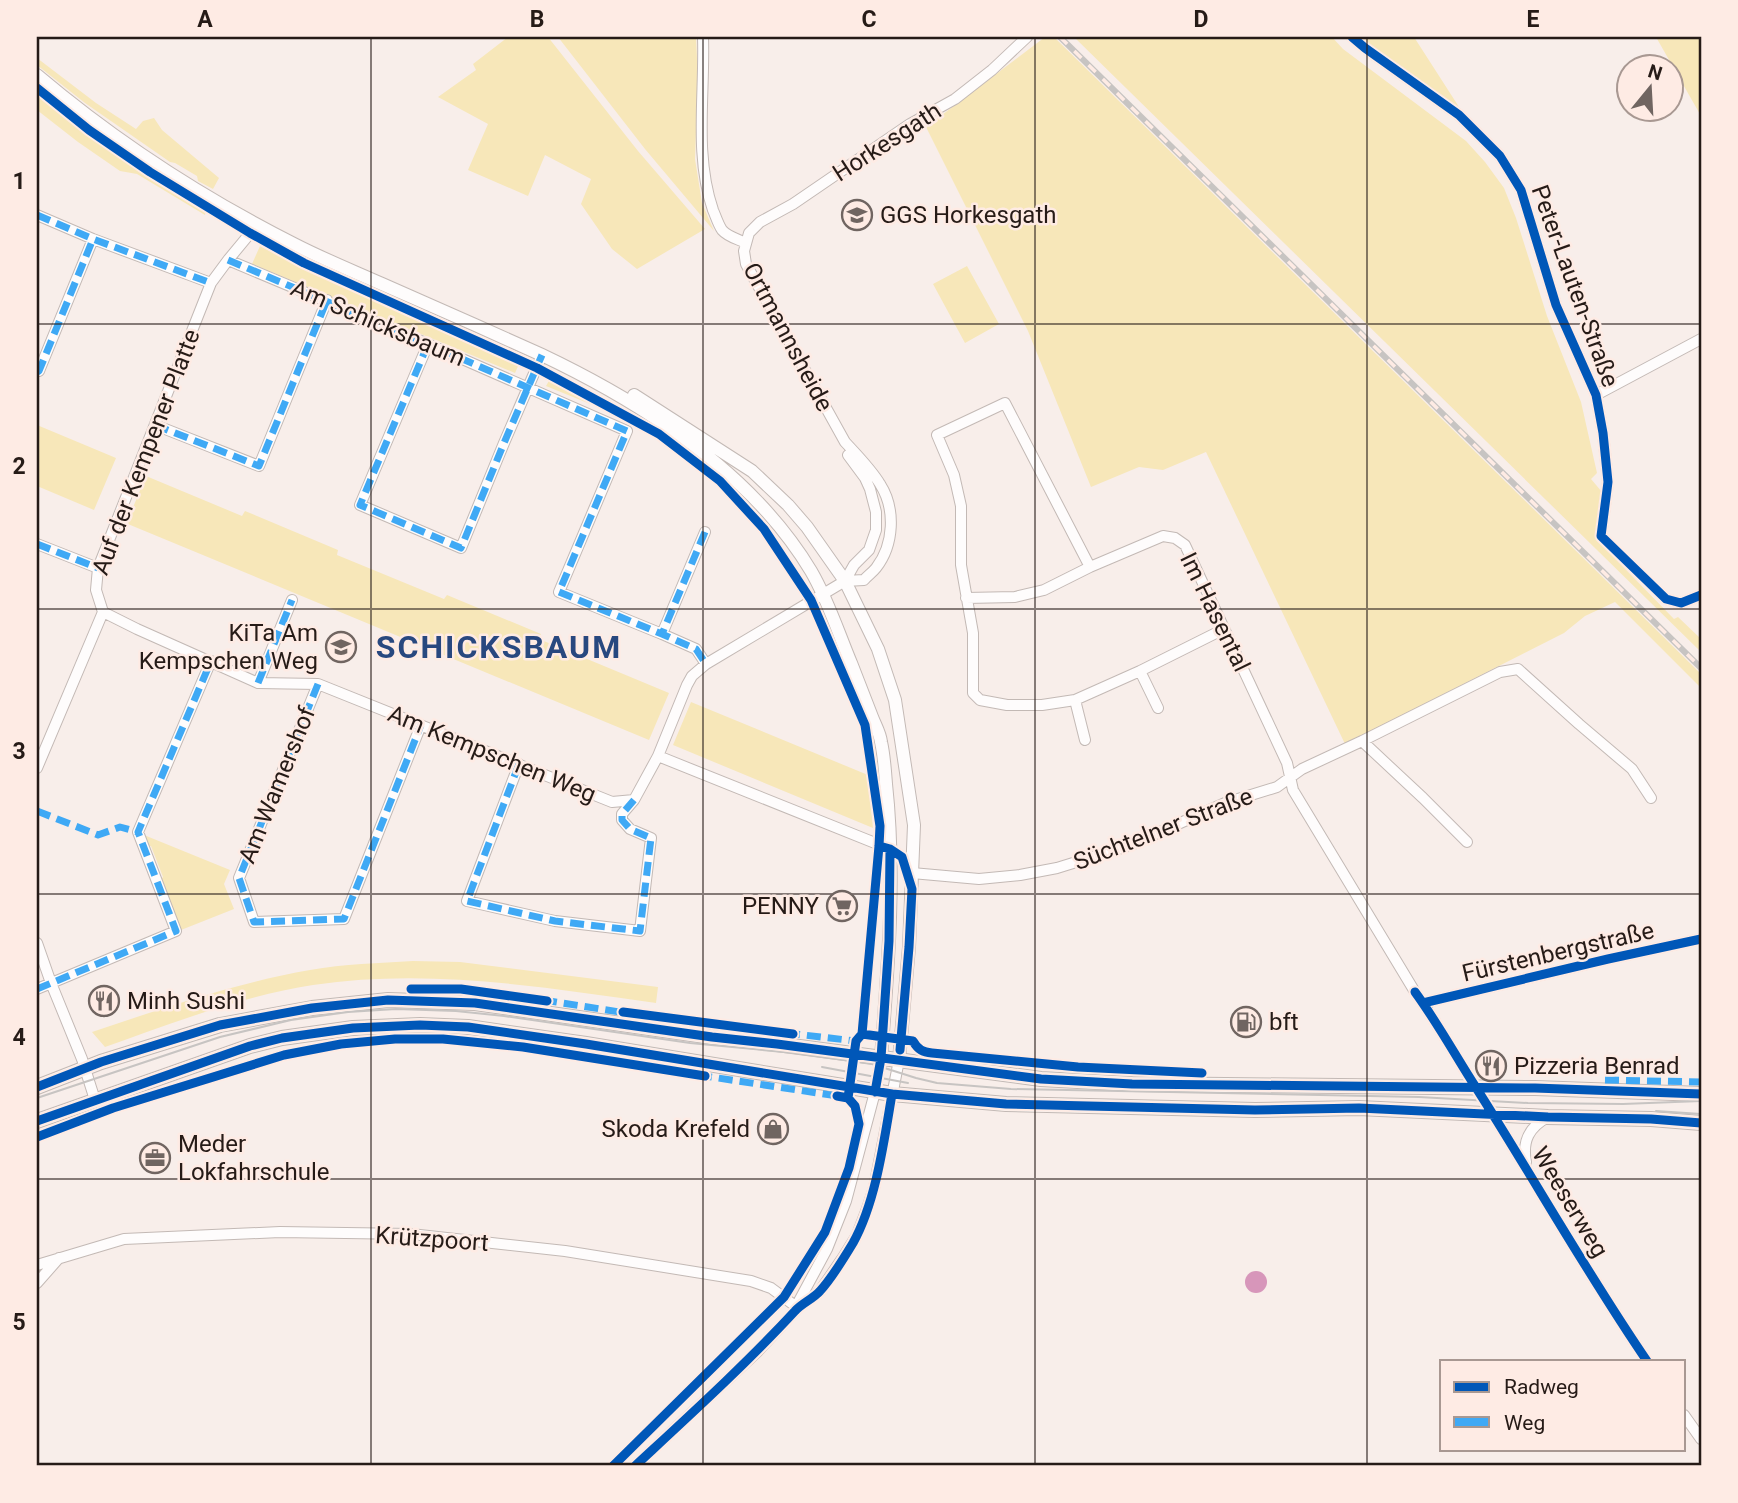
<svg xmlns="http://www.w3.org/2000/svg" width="1738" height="1503" font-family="Roboto,sans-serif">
<rect width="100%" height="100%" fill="#f8eeea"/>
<!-- green -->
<path fill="#f7e7b9" d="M508,37h40l90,114 67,78 -68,40 -25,-20 -31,-45 10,-25 -46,-24 -17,41 -60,-26 20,-46 -50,-27 38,-27 -3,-6z
M558,37h138l2,42 -3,80 7,44 12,28 -69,-82z
M1045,37h9l647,637v14l-86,-86 -30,14 -21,17 -219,111 -139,-292 -43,18 -24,-3 -48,20 -63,-156 -102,-204z
M1074,37h258l11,12 123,92 19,21 19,26 12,30 31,98 34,86 16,71 -6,6 11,13 -6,47 78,80 4,-2 23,22v13z
M1359,37h55l45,70 -98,-67z
M1656,37h45v79z
M37,58l59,45 40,26 7,-8 11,-3 8,12 57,48 -6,11 -15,-8 -1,-5 -22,-13 -5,-1 -85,-59 -48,-38z
M37,82l87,66 84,56 -3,11 -68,-41 -17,-3 -42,-29 -41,-32z
M260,246l64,32 195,86 -4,9 -263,-109z
M967,266l32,58 -34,19 -32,-59z
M550,379l77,40 -81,-33z
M37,425l79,33 -22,52 -57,-24z
M146,476l96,40 3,-5 93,39 -1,5 107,44 3,-4 94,39 -2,5 130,54 -20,47 -526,-218 2,-6 4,1z
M691,702l177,73 5,53 -200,-83z
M144,835l86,35 -6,14 10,25 -53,21 -20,-51 2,-2 -12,-31 -3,1z
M413,961l47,1 198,25 -2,16c-113,-16 -228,-35 -343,-18 -71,11 -140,38 -208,62l-13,-15c72,-24 143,-49 218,-62 34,-6 69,-7 103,-9z"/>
<!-- water -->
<path fill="#d796ba" d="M1245 1282a11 11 0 1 1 22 0a11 11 0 1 1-22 0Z"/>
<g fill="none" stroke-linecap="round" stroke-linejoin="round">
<!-- minor casing -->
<g stroke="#c3b9b5" stroke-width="12">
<path id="minor" d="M703,37c2,57 -9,118 10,173 3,7 5,14 9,20 6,7 16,9 24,13
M1352,37l13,11 94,67 41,41 21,34 35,115 40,90 7,38 5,49 -7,54 65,63 15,4 20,-8
M37,215l56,24 118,44
M228,260l200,84 199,87 -68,161 103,42
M428,344l-68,161 101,43 43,-105 38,-88
M37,370l2,1 54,-132
M1596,395l105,-56
M155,425l104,41 68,-166
M705,532l-43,102 34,15 10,15
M37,544l61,24
M1090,567l-85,-164 -68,32 17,40 7,31v59l12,68v60l7,7 27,5h35l33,-5 65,-29 84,-42
M845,581l9,-16 15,-15 7,-20v-18l-6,-23 -5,-11 -17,-23
M966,598l49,-1 29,-7 46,-23 73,-31 12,2 10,7 102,218 6,27 122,202c22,30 40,63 60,94 58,91 111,186 172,275
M103,612l34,17 121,54 60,1 294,118 22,-2 24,-44 29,-71 5,-9 14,-12 139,-83 19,-1c3,-4 8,-7 12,-12 18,-23 20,-59 4,-84 -9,-15 -23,-29 -35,-42l-99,-178 -2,-13 5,-18 11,-11 33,-18 117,-80 45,-25 37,-29 35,-33
M1140,671l18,37
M258,683l34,-83
M318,684l-79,194 15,44 90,-3 77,-194
M1075,700l10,40
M1362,741l61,57 44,44
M658,756l232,93 12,8 8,25
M519,764l-52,137 88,20 85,10 11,-93 -21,-9 -8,-9v-6l12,-14
M37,768l66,-156 -7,-22 2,-22 113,-285 17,-23 29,-35
M912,873l67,6 41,-4 37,-7 74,-23 94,-42 52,-16 25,-18 60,-28 138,-69 18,-3 61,55 53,45 19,29
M37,943l14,40 31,76 13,41
M37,989l139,-58 -38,-99 73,-171
M1423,1003l185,-44 93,-20
M1526,1162c-4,-21 3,-35 22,-45
M37,1265l87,-26 156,-7 131,2 154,17 186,30 20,7 27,20
M37,1283l22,-25
M798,1308l1,-7 28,-52 19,-48 29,-109 6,-34
M1684,1415l17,24
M635,1466l123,-115 40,-43 22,-17 24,-35 13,-21 10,-26 7,-21 25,-128"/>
</g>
<!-- tertiary casing -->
<g stroke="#c3b9b5" stroke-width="14">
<path id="tertiary" d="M37,75c78,66 166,123 257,169 29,15 59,27 88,40 53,23 107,47 160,71 101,48 210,118 269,216 17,29 27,61 40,92 7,18 14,36 21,54 3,8 8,16 9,25 3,13 4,28 5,42 10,91 2,183 -5,274
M634,395l118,76 36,34 19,22 38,54 33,68 17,51 19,125 -5,122 -10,113"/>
</g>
<!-- secondary casing -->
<g stroke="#c3b9b5" stroke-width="16">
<path id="secondary" d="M37,1087l64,-25 119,-37 92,-17 76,-8 87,3 237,34 65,7 264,35 91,5 403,4 166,6
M37,1121l213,-75 32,-8 71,-10 67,-3 48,2 118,17 306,50 114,10 249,6 104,-2 189,9 103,2 50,4"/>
</g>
<!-- minor -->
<use href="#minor" stroke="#fefcfc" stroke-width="10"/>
<!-- tertiary -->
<use href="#tertiary" stroke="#fefcfc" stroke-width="12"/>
<!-- secondary -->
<use href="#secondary" stroke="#f8f4f1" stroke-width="14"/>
<!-- tram -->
<path stroke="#c7c4c2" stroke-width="2" d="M822,1067l86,16
M37,1098l183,-61 71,-17 57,-8 48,-3 60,2 48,5 186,27 104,10 78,11 44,14 21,5 74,6 408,8 109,6 95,1 78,-3
M1656,1111l45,3"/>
<!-- rail casing -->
<g stroke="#c7c4c2" stroke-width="6">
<path id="rail" d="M1060,37l641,631"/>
</g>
<!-- rail -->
<use href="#rail" stroke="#feebe4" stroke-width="3.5" stroke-dasharray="10" stroke-linecap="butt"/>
<!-- quiet -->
<path stroke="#3fa9f5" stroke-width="7" stroke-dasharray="14 7" stroke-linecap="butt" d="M37,215l56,24 118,44
M228,260l200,84 199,87 -68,161 103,42
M428,344l-68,161 101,43 43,-105 38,-88
M37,370l2,1 54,-132
M155,425l104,41 68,-166
M705,532l-43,102 34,15 10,15
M37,544l61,24
M258,683l34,-83
M318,684l-79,194 15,44 90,-3 77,-194
M519,764l-52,137 88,20 85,10 11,-93 -21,-9 -8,-9v-6l12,-14
M37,811l61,24 22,-8 18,5
M37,989l139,-58 -38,-99 73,-171
M543,1000l83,13
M786,1033l70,8
M698,1075l146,22
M1605,1080l96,2"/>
<!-- cycleway casing -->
<g stroke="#feebe4" stroke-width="13">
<path id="cycleway" d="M1352,37l13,11 94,67 41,41 21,34 35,115 40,90 7,38 5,49 -7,54 65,63 15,4 20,-8
M37,88l52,42 61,42 100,61 54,30 233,105 122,66 61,47 44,48 47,71 54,125 15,101 -1,20 -17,188 -6,7 -8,57
M883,847l7,2 12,8 10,32 -3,58 -9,103
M411,989h50l86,12
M1415,992c22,30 40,63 60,94 58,91 111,186 172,275
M1423,1003l185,-44 93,-20
M623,1012l170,22
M862,1034l51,7c5,9 10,11 19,12l146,14 124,6
M37,1087l64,-25 119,-37 92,-17 76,-8 87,3 237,34 65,7 264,35 91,5 403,4 166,6
M875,1092l6,-34 8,-117 1,-92
M37,1121l213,-75 32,-8 71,-10 67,-3 48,2 118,17 306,50 114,10 249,6 104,-2 189,9 103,2 50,4
M37,1137l76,-29 171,-53 57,-11 54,-5h48l80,8 182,29
M613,1466l171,-169 41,-65 24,-64 10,-44 -4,-18 -7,-8 -11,-2
M635,1466c55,-51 110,-101 160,-155 7,-8 18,-12 25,-20 12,-13 24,-33 33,-48 23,-41 31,-102 39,-149"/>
</g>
<!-- cycleway -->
<use href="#cycleway" stroke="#0057b8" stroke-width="9"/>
</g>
<!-- grid -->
<path fill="none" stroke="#261b17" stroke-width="2" stroke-opacity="0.55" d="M371,37v1429M703,37v1429M1035,37v1429M1367,37v1429M37,324h1664M37,609h1664M37,894h1664M37,1179h1664"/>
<!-- icons -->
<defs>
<g id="school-ring" transform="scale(1.575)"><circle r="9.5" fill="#feebe4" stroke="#706561" stroke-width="1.5"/><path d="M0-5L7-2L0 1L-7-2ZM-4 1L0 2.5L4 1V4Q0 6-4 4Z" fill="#706561"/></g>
<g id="supermarket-ring" transform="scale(1.575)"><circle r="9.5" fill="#feebe4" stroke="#706561" stroke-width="1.5"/><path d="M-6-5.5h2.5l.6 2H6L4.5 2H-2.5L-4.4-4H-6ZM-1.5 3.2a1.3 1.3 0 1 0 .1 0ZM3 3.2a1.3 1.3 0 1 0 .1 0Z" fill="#706561"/></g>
<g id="restaurant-ring" transform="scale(1.575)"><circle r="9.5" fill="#feebe4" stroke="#706561" stroke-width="1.5"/><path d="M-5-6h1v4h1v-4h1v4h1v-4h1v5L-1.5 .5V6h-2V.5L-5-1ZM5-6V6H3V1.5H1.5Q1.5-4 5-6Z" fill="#706561"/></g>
<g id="fuel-ring" transform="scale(1.575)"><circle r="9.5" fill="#feebe4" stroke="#706561" stroke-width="1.5"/><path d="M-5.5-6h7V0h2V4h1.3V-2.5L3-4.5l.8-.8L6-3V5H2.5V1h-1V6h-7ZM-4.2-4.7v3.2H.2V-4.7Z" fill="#706561"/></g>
<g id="shop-ring" transform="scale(1.575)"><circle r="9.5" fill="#feebe4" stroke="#706561" stroke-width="1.5"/><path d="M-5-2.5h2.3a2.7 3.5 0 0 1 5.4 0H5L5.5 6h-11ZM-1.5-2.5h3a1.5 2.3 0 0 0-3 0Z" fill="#706561"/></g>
<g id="office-ring" transform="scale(1.575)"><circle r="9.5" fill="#feebe4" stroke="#706561" stroke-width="1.5"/><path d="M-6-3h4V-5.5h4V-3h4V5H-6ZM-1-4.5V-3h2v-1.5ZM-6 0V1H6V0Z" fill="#706561"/></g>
</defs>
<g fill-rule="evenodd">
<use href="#school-ring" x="857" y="215"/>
<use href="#school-ring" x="341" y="647"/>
<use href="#supermarket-ring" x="842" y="906"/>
<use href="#restaurant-ring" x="104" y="1001"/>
<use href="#fuel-ring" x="1246" y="1022"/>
<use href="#restaurant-ring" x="1491" y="1066"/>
<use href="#shop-ring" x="773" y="1129"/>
<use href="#office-ring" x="155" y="1158"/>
</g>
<g text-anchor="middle" stroke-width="5" stroke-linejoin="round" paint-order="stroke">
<!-- street labels -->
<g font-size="24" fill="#261b17" stroke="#feebe4">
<text transform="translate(887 142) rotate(-33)" y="8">Horkesgath</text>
<text transform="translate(1575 286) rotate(70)" y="8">Peter-Lauten-Straße</text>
<text transform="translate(378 323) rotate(23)" y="8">Am Schicksbaum</text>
<text transform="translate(788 337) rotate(62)" y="8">Ortmannsheide</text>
<text transform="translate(146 452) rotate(-69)" y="8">Auf der Kempener Platte</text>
<text transform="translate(1215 612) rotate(64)" y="8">Im Hasental</text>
<text transform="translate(492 754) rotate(22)" y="8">Am Kempschen Weg</text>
<text transform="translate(277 785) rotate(-68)" y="8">Am Wamershof</text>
<text transform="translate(1163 829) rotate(-21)" y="8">Süchtelner Straße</text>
<text transform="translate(1558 952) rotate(-13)" y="8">Fürstenbergstraße</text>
<text transform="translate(1570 1202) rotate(59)" y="8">Weeserweg</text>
<text transform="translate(432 1239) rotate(4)" y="8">Krützpoort</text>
</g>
<!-- poi labels -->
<g font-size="24" fill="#261b17" stroke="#feebe4" text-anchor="start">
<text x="880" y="223">GGS Horkesgath</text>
<text x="318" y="641" text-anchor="end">KiTa Am<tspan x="318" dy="28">Kempschen Weg</tspan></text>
<text x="819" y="914" text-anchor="end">PENNY</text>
<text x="127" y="1009">Minh Sushi</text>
<text x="1269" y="1030">bft</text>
<text x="1514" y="1074">Pizzeria Benrad</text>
<text x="750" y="1137" text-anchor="end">Skoda Krefeld</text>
<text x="178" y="1152">Meder<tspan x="178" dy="28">Lokfahrschule</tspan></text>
</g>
<!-- district labels -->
<g font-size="32" font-weight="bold" letter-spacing="2" fill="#28487f" stroke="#feebe4">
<text x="499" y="658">SCHICKSBAUM</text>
</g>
</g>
<!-- border -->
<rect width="1738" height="1503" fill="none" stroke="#feebe4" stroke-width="77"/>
<!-- legend -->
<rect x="1440" y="1360" width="245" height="91" fill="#feebe4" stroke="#a89892" stroke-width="2"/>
<rect x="1454" y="1382" width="35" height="10" fill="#0057b8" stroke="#a89892" stroke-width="2"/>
<text x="1504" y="1394" font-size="21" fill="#261b17">Radweg</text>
<rect x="1454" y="1417" width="35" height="10" fill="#3fa9f5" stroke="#a89892" stroke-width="2"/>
<text x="1504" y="1430" font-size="21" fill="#261b17">Weg</text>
<!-- north arrow -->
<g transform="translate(1650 88) rotate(18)"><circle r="33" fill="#feebe4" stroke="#a89892" stroke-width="2"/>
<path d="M0-5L12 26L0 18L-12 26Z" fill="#706561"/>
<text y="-10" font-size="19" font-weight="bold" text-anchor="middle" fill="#261b17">N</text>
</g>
<rect x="38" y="38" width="1662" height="1426" fill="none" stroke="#261b17" stroke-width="2.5"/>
<g font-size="23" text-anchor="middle" font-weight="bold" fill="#261b17">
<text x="205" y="27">A</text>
<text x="537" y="27">B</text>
<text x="869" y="27">C</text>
<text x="1201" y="27">D</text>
<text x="1533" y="27">E</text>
<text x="19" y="189">1</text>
<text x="19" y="474">2</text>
<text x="19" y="759">3</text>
<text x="19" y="1045">4</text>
<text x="19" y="1330">5</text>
</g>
</svg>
